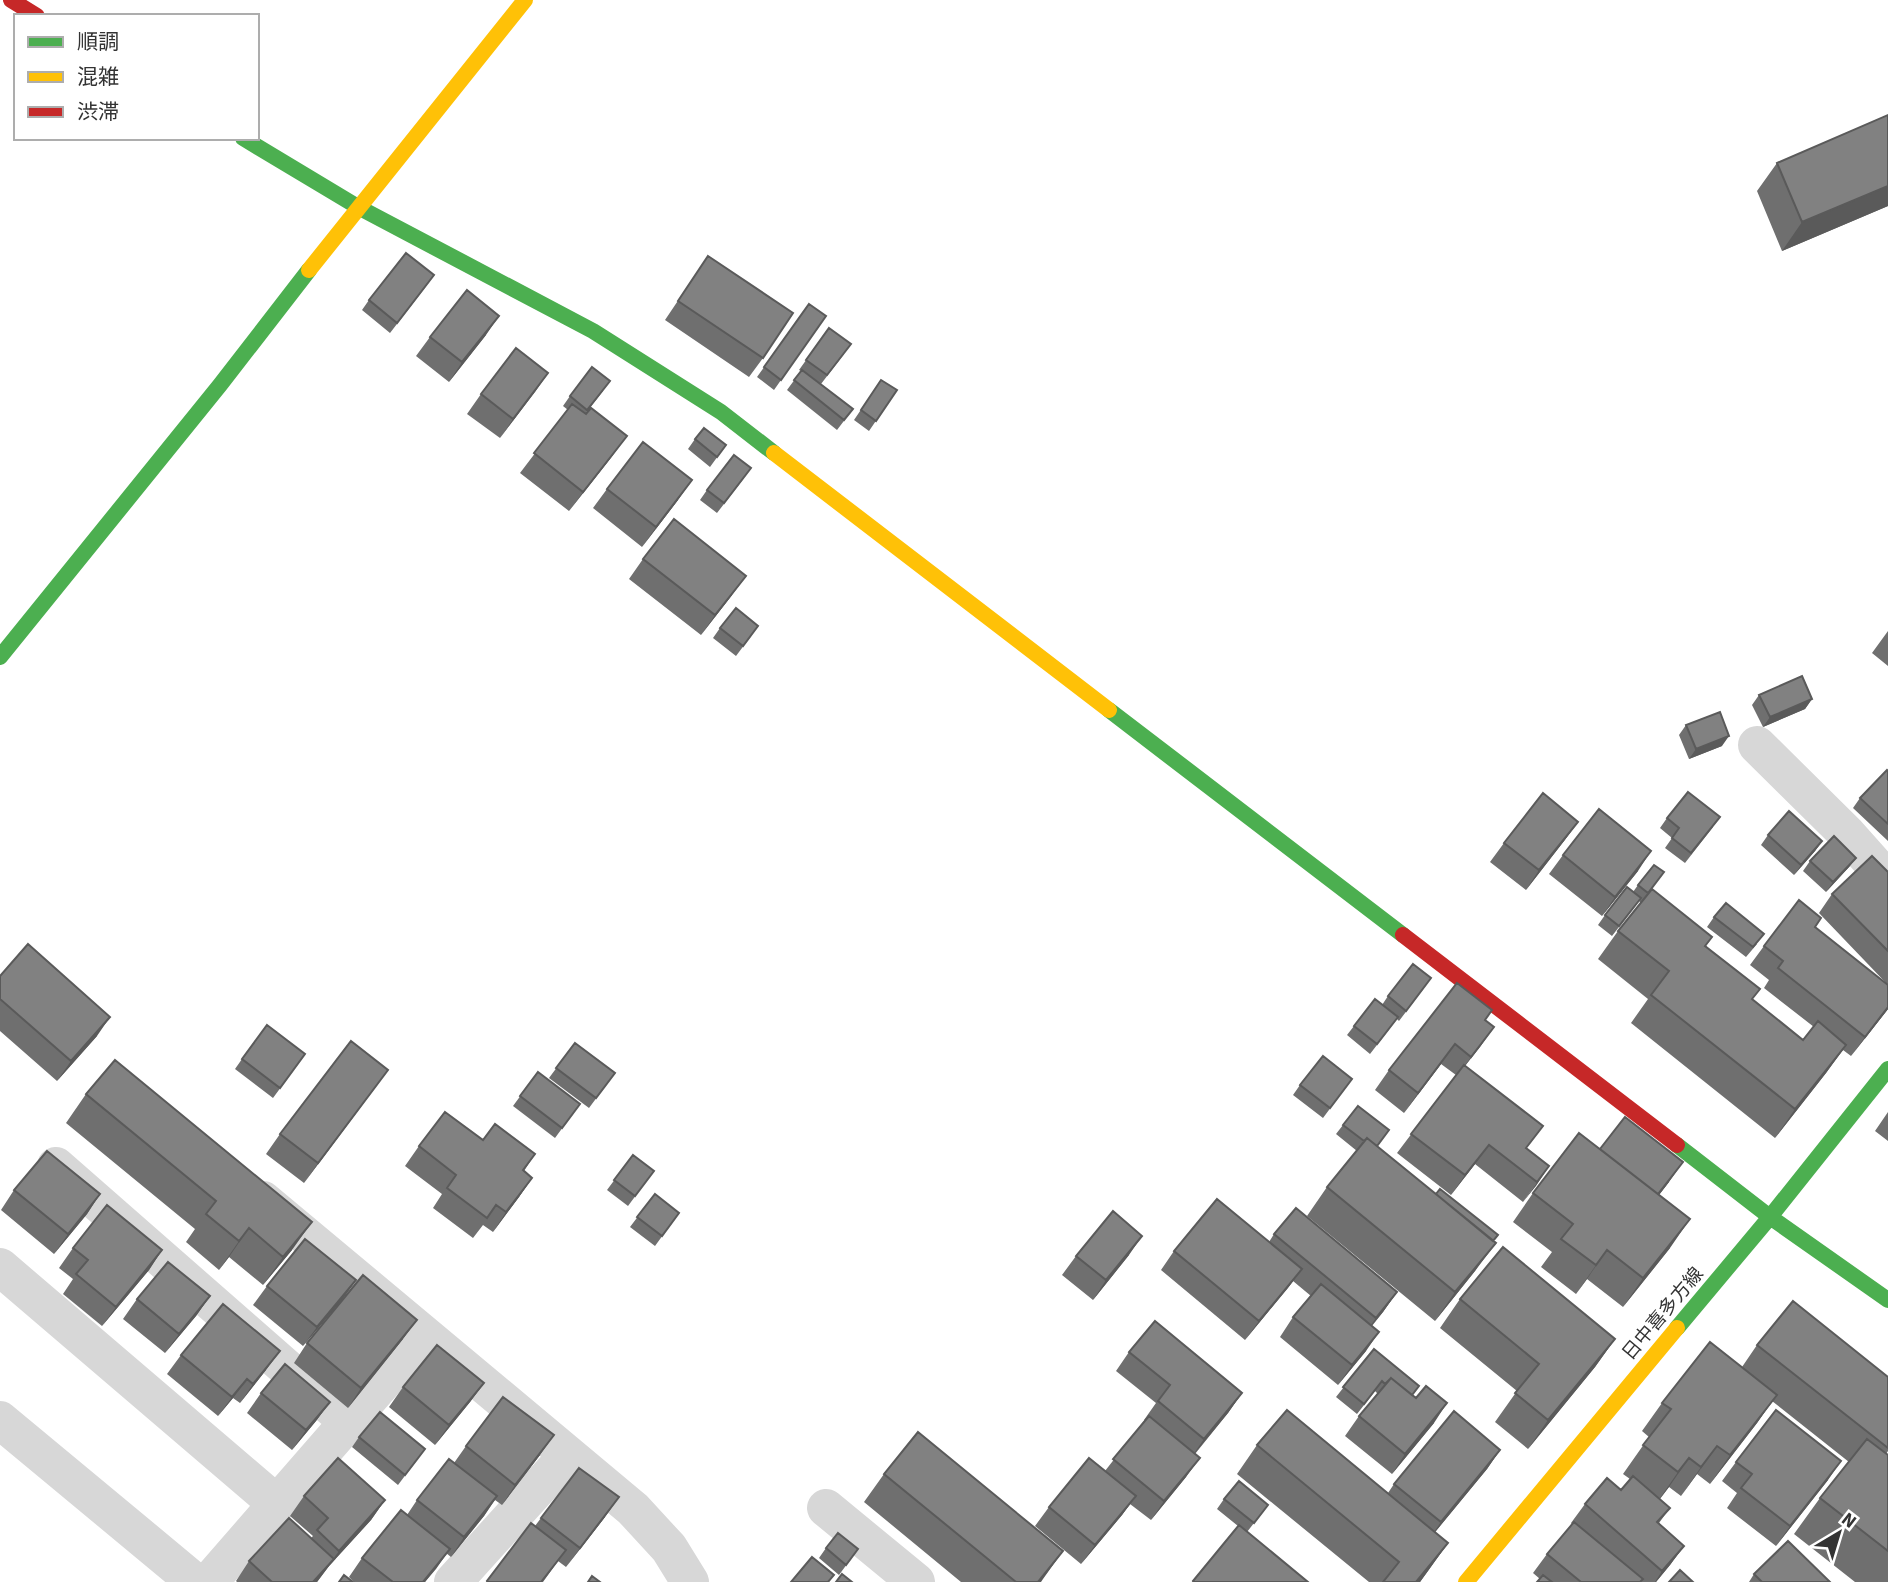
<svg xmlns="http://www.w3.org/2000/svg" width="1888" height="1582" font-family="'Source Sans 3','Noto Sans JP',sans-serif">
<rect width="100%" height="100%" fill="#fff"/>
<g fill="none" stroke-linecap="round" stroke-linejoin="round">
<!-- street -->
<path stroke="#d7d7d7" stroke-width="38" d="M1757,745l89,88 42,47
M56,1166l292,256
M263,1200l370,309 36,39 21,34
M0,1267l277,237
M0,1420l195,162
M826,1508l90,74
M209,1582l215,-247
M453,1582l115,-127"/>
<!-- fast -->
<path stroke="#4caf50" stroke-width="16" d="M243,138l115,69 235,124 128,81 53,41
M0,657l220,-272 89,-115
M1109,710l294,225
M1677,1145l93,72 118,83
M1677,1328l93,-111 118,-148"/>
<!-- slow -->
<path stroke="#ffc107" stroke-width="16" d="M309,270l216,-270
M774,453l335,257
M1466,1582l211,-254"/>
<!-- jam -->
<path stroke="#c62828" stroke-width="16" d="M11,0l26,16
M1403,935l274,210"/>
</g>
<!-- wall -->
<path fill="#6f6f6f" d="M1888,115v91l-106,45 -25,-60 20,-28z
M708,256l55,102 -14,19 -84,-57z
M427,285l-37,48 -28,-23 7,-10z
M809,304l17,12 -52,74 -17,-13z
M829,328l15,26 -23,30 32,25 -16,21 -50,-40 14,-19 -2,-1z
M486,335l-37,47 -33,-26 14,-19z
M548,373l-48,65 -33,-24 14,-20z
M881,380l16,10 -28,41 -15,-11z
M603,391l-18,23 28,41 -44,56 -49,-38 48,-63 -5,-4 7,-10z
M695,439l31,6 -16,22 -22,-18z
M744,478l-27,35 -17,-13 7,-10z
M607,489l71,11 -36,47 -49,-39z
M643,559l89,36 -31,40 -72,-56z
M720,628l31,8 -15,20 -23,-18z
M1888,631v35l-16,-13z
M1759,695l53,4 -7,10 -42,18 -11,-22z
M1686,725l36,21 -33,13 -10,-24z
M1888,771v70l-35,-33 7,-10z
M1667,818l46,9 -28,36 -20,-15 7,-10 -12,-10z
M1578,822l-14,19 -38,49 -36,-28 14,-19z
M1768,835l54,6 -7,10 -21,24 -33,-30z
M1563,855l75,16 -36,45 -53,-42z
M1856,858l-7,9 -23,25 -23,-21 7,-10z
M1888,872v113l-69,-72 13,-19z
M1638,885l14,4 60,48 -6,9 47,54 50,40 11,-13 -50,-39 5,-8 -19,-15 14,-19 51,-19 73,58v24l-3,4 -34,43 -8,-6 -17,23 -51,65 -144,-115 17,-24 -50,-40 20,-28 23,-28 -2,-2 -27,35 -14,-11 7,-10 28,-23z
M1714,917l43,27 -11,13 -39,-30z
M0,976l97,60 -40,45 -57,-50z
M1424,988l-25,33 -2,-2 -27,35 -23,-19 7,-9 28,-21 6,-9z
M1492,1010l-7,10 9,7 -29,39 62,83 22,17 -26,36 -48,-38 -24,31 -54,-42 59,-78 -15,-11 -37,49 -29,-23 14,-20z
M575,1043l40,30 -26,35 -40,-30z
M242,1059l56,5 -25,34 -38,-29z
M538,1072l42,32 -25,34 -42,-32z
M1352,1079l-29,39 -30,-23 7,-10z
M374,1089l-70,94 -38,-29 14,-20z
M86,1094l206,156 -29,35 -34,-28 -10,13 -33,-28 9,-13 -129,-106z
M1888,1112v29l-13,-10z
M1343,1125l34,21 117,95 -19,30 -40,50 -128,-105 20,-29 30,-36 -21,-17z
M483,1140l52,14 -11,17 8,7 -13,19 -26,35 -10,-7 -10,13 -40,-30 9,-14 -37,-28 14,-20z
M1599,1149l70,33 -10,13 11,53 -47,59 -36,-28 -11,15 -35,-27 11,-15 -39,-30 20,-29z
M633,1155l21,16 -26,35 -21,-16z
M14,1190l86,4 -13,20 -33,40 -53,-44z
M655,1194l24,19 -24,33 -25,-19z
M1274,1234l123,58 -14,20 -11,14 -6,25 -28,34 -58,-48 13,-20 18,-21 -18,-15 -48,59 -84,-70 13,-19 95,-9z
M73,1248l89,2 -13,20 -47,56 -39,-32 10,-15 -14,-11z
M1129,1255l-36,45 -31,-25 14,-19z
M356,1280l-14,20 -39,46 -50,-41 14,-19z
M210,1296l-14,20 -31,37 -42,-34 14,-20z
M1460,1299l155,40 -20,28 -67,82 -33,-27 22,-31 -77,-63z
M403,1339l-55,69 -54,-45 13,-20z
M1757,1345l131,32v74l-2,3 2,1v127h-33l-61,-48 26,-36 29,-36 -77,-61 -15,22 -47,61 -13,-10 -16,22 -12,-9 -9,12 10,9 -11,15 25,23 -14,19 -14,17h-119l3,-3 -7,-6 14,-19 25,-30 -1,-1 14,-19 36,-14 9,-11 -7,-5 26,-37 -7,-6 20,-28 80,-36z
M1374,1349l45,37 -7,10 22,27 -42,51 -47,-38 14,-20 19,-22 -3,-3 -18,23 -21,-17z
M1129,1352l113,41 -14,20 -33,41 -9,23 -35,43 -21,-16 -8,11 -41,49 -46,-38 14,-19 56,-36 39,-50v-1l12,-17 -40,-32z
M181,1355l85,15 -26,33 -7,-5 -15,18 -51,-42z
M484,1383l-14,19 -35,43 -46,-38 14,-20z
M261,1393l69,9 -14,19 -24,29 -45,-37z
M359,1437l66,12 -27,36 -46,-38z
M1257,1445l131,48 6,-9 106,-34 -13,19 -52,63 13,11 -28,39h-51l-132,-108z
M466,1446l74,9 -38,50 -7,-5 -11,16 -33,41 -5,-4 -21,29h-71l-5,-5 13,-19 45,-43 10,-15 37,-37z
M1736,1462l92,18 -52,66 -49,-38 10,-15 -15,-12z
M884,1474l157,108h-80l-97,-80z
M304,1496l81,4 -14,20 -42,46 -12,16h-80l-1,-1 13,-20 62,-23 2,-2 -23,-20z
M1224,1499l44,6 -21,27 61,50h-116l46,-56 -21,-17z
M605,1517l-39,50 -8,-6 -15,21h-57l45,-59 4,3 6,-8z
M826,1548l32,1 -19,26 -20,-17z
M1754,1574l76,8h-81z"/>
<!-- shaded-wall -->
<path fill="#5a5a5a" d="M1888,186v20l-106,45 20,-29z
M499,316l-13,19 -37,47 13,-20z
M548,373l-13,19 -35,46 13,-19z
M627,436l-14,19 -44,56 14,-19z
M692,480l-14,20 -36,47 14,-20z
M746,576l-14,19 -31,40 14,-20z
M1812,699l-7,10 -42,18 7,-10z
M1729,736l-7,10 -33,13 7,-10z
M1578,822l-14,19 -38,49 13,-20z
M1822,841l-7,10 -21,24 7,-10z
M1651,851l-13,20 -36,45 13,-19z
M1856,858l-7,9 -23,25 7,-10z
M1888,1007v2l-37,47 14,-19z
M110,1017l-13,19 -40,45 14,-20z
M1494,1027l-14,20 -23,29 14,-19z
M1455,1044l-14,20 -37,49 14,-20z
M1846,1045l-20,28 -51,65 20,-29z
M388,1070l-14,19 -70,94 14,-20z
M1489,1145l-14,19 -24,31 14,-20z
M1683,1162l-14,20 -24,31 13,-19z
M1549,1166l-13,20 -13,16 14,-20z
M532,1178l-13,19 -26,35 13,-20z
M100,1194l-13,20 -33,40 14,-20z
M1690,1219l-20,29 -47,59 20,-29z
M312,1222l-20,28 -29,35 20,-28z
M249,1228l-20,29 -10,13 20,-29z
M1142,1236l-13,19 -36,45 13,-20z
M1496,1243l-21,28 -40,50 20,-29z
M162,1250l-13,20 -47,56 14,-19z
M1607,1250l-20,29 -11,15 20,-29z
M1302,1269l-14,19 -43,52 14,-19z
M356,1280l-14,20 -39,46 14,-19z
M1397,1292l-14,20 -21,25 14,-19z
M210,1296l-14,20 -31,37 14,-19z
M417,1320l-14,19 -55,69 13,-20z
M1379,1332l-13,19 -28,34 14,-20z
M1615,1339l-20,28 -67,82 20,-29z
M280,1351l-14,19 -26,33 13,-19z
M247,1379l-14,19 -15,18 14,-19z
M484,1383l-14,19 -35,43 14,-20z
M1242,1393l-14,20 -38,46 14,-20z
M1777,1395l-20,28 -47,61 20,-29z
M330,1402l-14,19 -24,29 14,-20z
M1447,1403l-13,20 -42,51 13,-20z
M554,1435l-14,20 -38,50 13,-20z
M1717,1446l-20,28 -16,22 20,-29z
M1500,1450l-13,19 -60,73 14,-20z
M1200,1458l-14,19 -35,43 13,-19z
M1689,1458l-20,29 -11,14 20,-29z
M1841,1461l-13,19 -52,66 14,-20z
M497,1496l-13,20 -33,41 13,-20z
M1136,1496l-14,19 -41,49 14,-19z
M619,1497l-14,20 -39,50 14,-19z
M385,1500l-14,20 -42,46 -12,16h-4l17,-19 9,-12z
M1448,1543l-20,28 -8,11h-4z
M1684,1546l-14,19 -14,17h-1l7,-11z
M450,1549l-14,20 -11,13h-2z
M1063,1551l-20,28 -2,3h-3z"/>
<!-- building -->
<path fill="#818181" stroke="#5a5a5a" stroke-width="2" d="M1888,115v71l-86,36 -25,-59z
M406,253l28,22 -37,48 -28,-23z
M708,256l85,57 -30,45 -85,-57z
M467,290l32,26 -37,46 -32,-25z
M809,304l17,12 -45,64 -17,-13z
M829,328l22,16 -24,31 -21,-15z
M516,348l32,25 -35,46 -32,-25z
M592,367l18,14 -23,29 -17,-14z
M802,370l51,39 -9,11 -50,-40z
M881,380l16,10 -21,31 -15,-11z
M572,404l14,10 5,-6 36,28 -44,56 -49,-39z
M704,428l22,17 -9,12 -22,-18z
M643,442l49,38 -36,47 -49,-38z
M734,455l17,13 -27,35 -17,-13z
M674,519l72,57 -31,39 -72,-56z
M736,608l22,18 -15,20 -23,-18z
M1802,676l10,23 -42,18 -11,-22z
M1720,712l9,24 -33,13 -10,-24z
M1887,770l1,1v53l-28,-26z
M1688,792l32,25 -29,36 -19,-15 7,-10 -12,-10z
M1543,793l35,29 -39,48 -35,-27z
M1599,809l52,42 -36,46 -52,-42z
M1789,811l33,30 -21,24 -33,-30z
M1834,836l22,22 -23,24 -23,-21z
M1872,856l16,16v79l-56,-57z
M1654,865l10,7 -16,21 -10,-8z
M1627,887l14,11 -22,28 -14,-11z
M1652,889l60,48 -7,9 55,43 -8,10 51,41 15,-19 28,24 -51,64 -144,-114 18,-24 -51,-40z
M1799,900l22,18 -6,9 73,58v22l-23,30 -87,-69 5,-7 -19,-15z
M1726,903l38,31 -11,13 -39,-30z
M28,944l82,73 -39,44 -71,-62v-23z
M1413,964l18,14 -25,33 -18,-15z
M1457,983l35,27 -7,10 9,7 -23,30 -16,-13 -37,49 -29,-23z
M1375,999l23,18 -21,27 -23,-18z
M267,1025l38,29 -25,34 -38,-29z
M351,1041l37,29 -70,93 -38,-29z
M575,1043l40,30 -19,25 -40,-30z
M1323,1056l29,23 -22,29 -30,-23z
M115,1060l197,162 -29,35 -34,-29 -10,13 -33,-27 10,-13 -130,-107z
M1464,1065l79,61 -17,22 23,18 -12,16 -48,-37 -24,30 -54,-41z
M538,1072l42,32 -18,24 -42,-32z
M1358,1106l31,24 -12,16 -10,-8 -3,3 -21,-16z
M445,1112l38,28 12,-16 40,30 -12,16 9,8 -26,34 -10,-7 -9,13 -40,-30 9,-13 -37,-29z
M1625,1117l58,45 -25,32 -58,-45z
M1579,1133l111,86 -47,59 -36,-28 -11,15 -35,-26 12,-15 -40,-31z
M1367,1138l129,105 -41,49 -128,-105z
M47,1151l53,43 -32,40 -54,-44z
M633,1155l21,16 -19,25 -21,-16z
M1440,1189l58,46 -5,6 -57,-47z
M655,1194l24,19 -17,23 -25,-19z
M1217,1199l85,70 -43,52 -85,-70z
M107,1205l55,45 -46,57 -40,-33 12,-14 -15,-12z
M1296,1208l101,84 -21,26 -102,-84z
M1113,1211l29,25 -36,44 -30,-24z
M305,1239l51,41 -39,47 -50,-41z
M1503,1247l112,92 -67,81 -33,-27 24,-29 -79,-65z
M168,1262l42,34 -31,38 -42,-35z
M363,1275l54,45 -56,68 -54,-45z
M1321,1284l58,48 -27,33 -59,-48z
M1793,1301l95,76v71l-131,-103z
M223,1304l57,47 -27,33 -6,-5 -15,18 -51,-42z
M1155,1321l87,72 -38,46 -46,-38 12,-16 -41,-33z
M1710,1342l67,53 -47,60 -13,-9 -16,21 -12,-9 -11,14 -35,-27 28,-36 -9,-6z
M437,1345l47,38 -35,42 -46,-38z
M1374,1349l45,37 -7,9 -21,-17 -6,6 -3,-3 -18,23 -21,-17z
M285,1364l45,38 -24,28 -45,-37z
M1391,1378l25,20 10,-12 21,17 -42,51 -46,-38z
M503,1397l51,38 -39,50 -49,-39z
M1287,1410l161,133 -32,39h-33l16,-20 -142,-117z
M1776,1410l65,51 -51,65 -49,-38 11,-14 -16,-12z
M1454,1411l46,39 -59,72 -47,-38z
M380,1412l45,37 -20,26 -46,-38z
M1149,1416l51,42 -36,43 -51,-42z
M918,1432l145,119 -25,31h-22l-132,-108z
M1867,1439l21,16v96l-68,-53z
M338,1458l47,42 -46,51 -22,-21 11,-12 -24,-22z
M1089,1458l47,38 -41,49 -46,-38z
M449,1459l48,37 -33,41 -47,-37z
M579,1468l40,29 -39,51 -39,-30z
M1633,1476l37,32 -13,14 27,24 -22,25 -77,-67 22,-26 14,12z
M1239,1481l29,24 -14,18 -30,-24z
M401,1510l49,39 -27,33h-30l-31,-24z
M289,1518l45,41 -21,23h-41l-23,-21z
M1574,1522l69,57 -3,3h-59l-34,-28z
M531,1523l35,27 -25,32h-53l-1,-1z
M1239,1525l69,57h-114l-1,-1z
M838,1533l20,16 -12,16 -20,-17z
M1788,1541l42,41h-68l-8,-8z
M812,1557l22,18 -6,7h-37z
M1680,1570l13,12h-24z
M842,1574l10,8h-16z
M344,1575l9,7h-14z
M1543,1575l9,7h-15z
M592,1576l8,6h-12z"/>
<g text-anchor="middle" stroke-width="7" stroke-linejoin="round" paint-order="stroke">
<!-- street labels -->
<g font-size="19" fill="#333" stroke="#fff">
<text transform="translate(1662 1313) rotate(-50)" y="7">日中喜多方線</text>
</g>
</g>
<!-- legend -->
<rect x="14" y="14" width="245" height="126" fill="#ffffff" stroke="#adadad" stroke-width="2"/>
<rect x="28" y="37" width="35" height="10" fill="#4caf50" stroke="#adadad" stroke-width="2"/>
<text x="77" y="49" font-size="21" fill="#333333">順調</text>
<rect x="28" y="72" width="35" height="10" fill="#ffc107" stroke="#adadad" stroke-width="2"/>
<text x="77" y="84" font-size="21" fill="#333333">混雑</text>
<rect x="28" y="107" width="35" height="10" fill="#c62828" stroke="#adadad" stroke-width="2"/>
<text x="77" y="119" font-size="21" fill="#333333">渋滞</text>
<!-- north arrow -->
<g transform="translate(1839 1533) rotate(38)" stroke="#ffffff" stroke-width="5" paint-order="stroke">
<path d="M0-5L12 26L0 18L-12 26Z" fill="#333333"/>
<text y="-10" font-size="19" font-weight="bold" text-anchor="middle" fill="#333333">N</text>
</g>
</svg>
